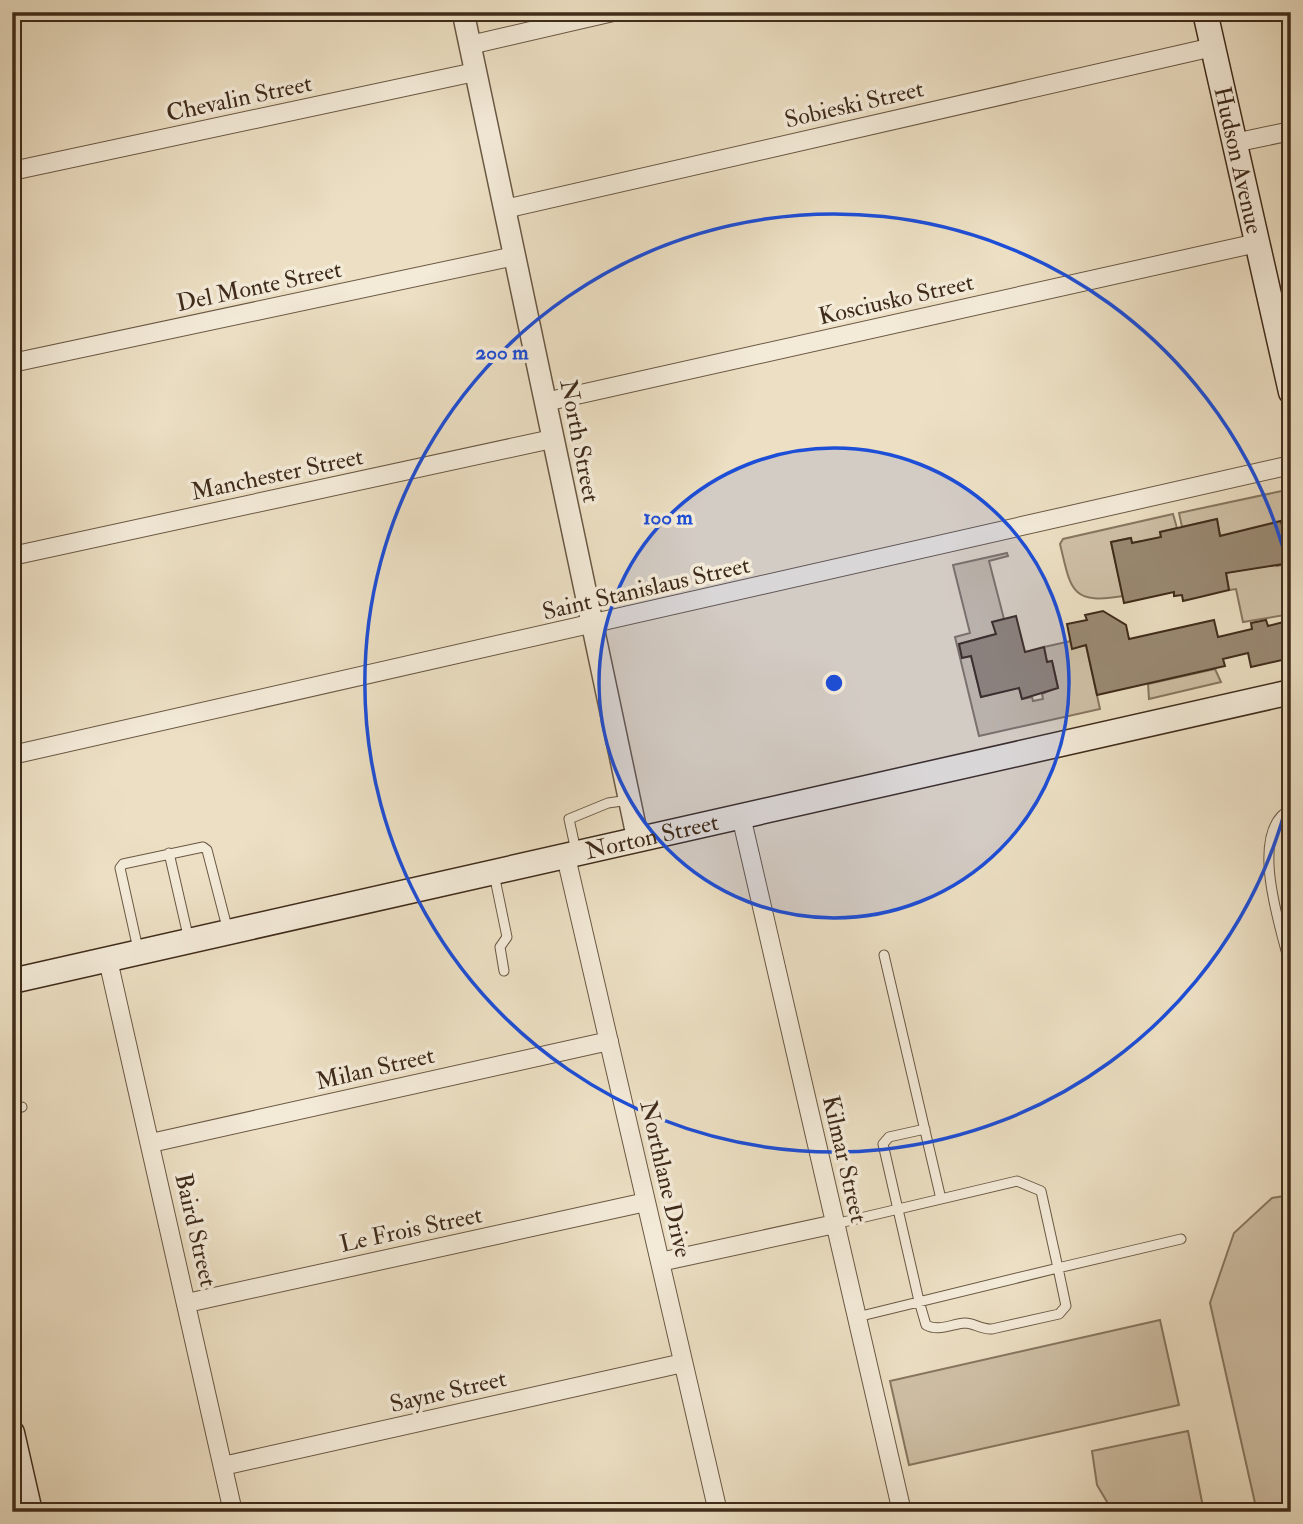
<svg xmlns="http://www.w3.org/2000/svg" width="1303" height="1524" font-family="'IM FELL Double Pica',serif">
<rect width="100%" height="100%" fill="#ecdfc3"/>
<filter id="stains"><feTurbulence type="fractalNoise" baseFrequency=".00286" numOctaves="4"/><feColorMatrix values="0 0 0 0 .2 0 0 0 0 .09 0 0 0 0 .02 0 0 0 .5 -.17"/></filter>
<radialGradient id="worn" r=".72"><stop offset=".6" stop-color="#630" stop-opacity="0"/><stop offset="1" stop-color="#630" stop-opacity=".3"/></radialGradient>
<!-- green -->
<path fill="#cfc0a6" stroke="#877660" stroke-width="2" d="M1282,491l6,28 -68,17 -3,-17 -35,8 -3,-14z
M1173,514l4,14 -17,4 3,13 -21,-4 -10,2 -2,-5 -19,4 12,54c-53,9 -52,-7 -63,-52l3,-5z
M1007,553l1,3 -19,5 15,58 -11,3 3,12 -37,10 3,13 9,-1 10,41 38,-10 3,12 10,-2 1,4 10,-2 -1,-5 16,-7 -6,-26 -5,1 -3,-15 27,-6 2,7 13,-3 14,64 -121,27 -24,-99 15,-4 -17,-68z
M1276,563l1,3 13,-3 1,51 -48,8 -7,-33 -7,1 -3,-17z
M1215,669l6,13 -72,17 -1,-15z
M1291,1195v317h-34l-47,-209 24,-70 38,-35z
M1160,1320l19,85 -270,60 -19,-84z
M1188,1431l16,81h-91l-16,-27 -5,-34z"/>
<!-- building -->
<path fill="#998972" stroke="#3f2b1a" stroke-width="2" d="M1217,519l3,17 61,-15 9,42 -64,10 3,17 -29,7 -17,4 -1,-6 -8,1v-4l-50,11 -13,-61 20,-4 1,5 29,-6 -1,-5z
M1103,611l23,14 3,14 85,-19 4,17 34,-8 -1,-6 15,-3 2,6 23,-6v38l-40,9 -3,-14 -25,6 2,7 -128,29 -11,-50 -14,4 -5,-25 20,-4 -2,-5z
M1016,616l9,36 19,-5 3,15 5,-1 6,27 -36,11 -3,-11 -38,9 -10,-41 -9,2 -3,-14 37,-10 -4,-12z"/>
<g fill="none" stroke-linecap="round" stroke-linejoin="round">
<!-- service casing -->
<g stroke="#6a5844" stroke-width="11">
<path id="service" d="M1291,809c-45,22 -9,123 0,160
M576,851l-7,-32 39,-16 21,-3
M169,853l20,87
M494,874l13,63 -7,10 4,24
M138,949l-18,-81 3,-4 80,-17 4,3 21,81
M884,955l57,244
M12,1110l10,-3
M925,1129l-36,8 -6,7 36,157 7,24c13,7 25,-1 39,-2 9,0 17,7 27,6l67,-15 7,-8 -8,-38 123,-29
M835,1224l182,-43 24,10 17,77 -201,49"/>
</g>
<!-- minor casing -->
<g stroke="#6a5844" stroke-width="20">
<path id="minor" d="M470,45l143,-33
M1234,143l57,-12
M12,171l463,-99
M505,209l708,-162
M12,363l503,-107
M545,402l712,-159
M12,556l540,-117
M12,755l1279,-290
M741,816l161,696
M566,857l152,655
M108,960l125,552
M151,1143l458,-102
M660,1262l175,-38
M187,1303l459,-101
M223,1466l460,-103"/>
</g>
<!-- tertiary casing -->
<g stroke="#6a5844" stroke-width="24">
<path id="tertiary" d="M463,12l175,828"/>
</g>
<!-- secondary casing -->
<g stroke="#3f2b1a" stroke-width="27">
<g id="secondary">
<path id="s1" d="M1205,12l86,380"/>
<path id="s2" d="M12,981l1279,-289"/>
<path d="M12,1433l18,79"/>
</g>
</g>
<!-- path -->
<path stroke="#3f2b1a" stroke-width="2.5" stroke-dasharray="5 3.5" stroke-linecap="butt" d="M1286,541l5,-2"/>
<!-- service -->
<use href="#service" stroke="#f3ead8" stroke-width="9"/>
<!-- minor -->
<use href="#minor" stroke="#f3ead8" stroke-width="18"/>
<!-- tertiary -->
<use href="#tertiary" stroke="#f3ead8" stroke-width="21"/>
<!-- secondary -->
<use href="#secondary" stroke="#f3ead8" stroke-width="24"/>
</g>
<!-- distance rings -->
<circle cx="834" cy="683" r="235" fill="#1d4ed8" fill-opacity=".12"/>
<g fill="none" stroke="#1d4ed8" stroke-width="3.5">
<circle cx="834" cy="683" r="235"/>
<path d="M1290 792A469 469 0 1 1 1290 574"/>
</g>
<g text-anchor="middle" stroke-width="7" stroke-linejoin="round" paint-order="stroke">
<!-- street labels -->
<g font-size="24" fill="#3f2b1a" stroke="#f3ead8">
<text transform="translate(239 98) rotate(-12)" y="8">Chevalin Street</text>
<text transform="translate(854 104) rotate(-13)" y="8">Sobieski Street</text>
<text dy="8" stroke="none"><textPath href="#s1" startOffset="152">Hudson Avenue</textPath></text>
<text transform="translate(259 286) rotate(-12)" y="8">Del Monte Street</text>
<text transform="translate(896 299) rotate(-13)" y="8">Kosciusko Street</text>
<text transform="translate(580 441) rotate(79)" y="8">North Street</text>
<text transform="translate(277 474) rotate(-12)" y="8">Manchester Street</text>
<text transform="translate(646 588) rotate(-13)" y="8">Saint Stanislaus Street</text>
<text dy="8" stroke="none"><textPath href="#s2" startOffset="656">Norton Street</textPath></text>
<text transform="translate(375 1068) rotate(-13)" y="8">Milan Street</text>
<text transform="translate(845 1159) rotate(77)" y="8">Kilmar Street</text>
<text transform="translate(666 1179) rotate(77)" y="8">Northlane Drive</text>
<text transform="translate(411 1229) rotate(-12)" y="8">Le Frois Street</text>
<text transform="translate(196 1230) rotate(77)" y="8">Baird Street</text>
<text transform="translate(448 1391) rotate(-13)" y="8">Sayne Street</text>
</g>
</g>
<circle cx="834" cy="683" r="10" fill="#1d4ed8" stroke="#f3ead8" stroke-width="3.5"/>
<g font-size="21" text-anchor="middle" font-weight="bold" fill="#1d4ed8" stroke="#f3ead8" stroke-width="7" stroke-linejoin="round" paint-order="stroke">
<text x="502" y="359">200 m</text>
<text x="668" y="524">100 m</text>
</g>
<!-- margin -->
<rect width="1303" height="1524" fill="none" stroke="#ecdfc3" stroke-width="42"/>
<rect x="14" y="14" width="1275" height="1496" fill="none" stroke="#3f2b1a" stroke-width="3.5"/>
<rect x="21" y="21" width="1261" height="1482" fill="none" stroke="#3f2b1a" stroke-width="2"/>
<rect width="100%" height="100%" filter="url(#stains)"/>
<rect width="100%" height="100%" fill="url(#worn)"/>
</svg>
